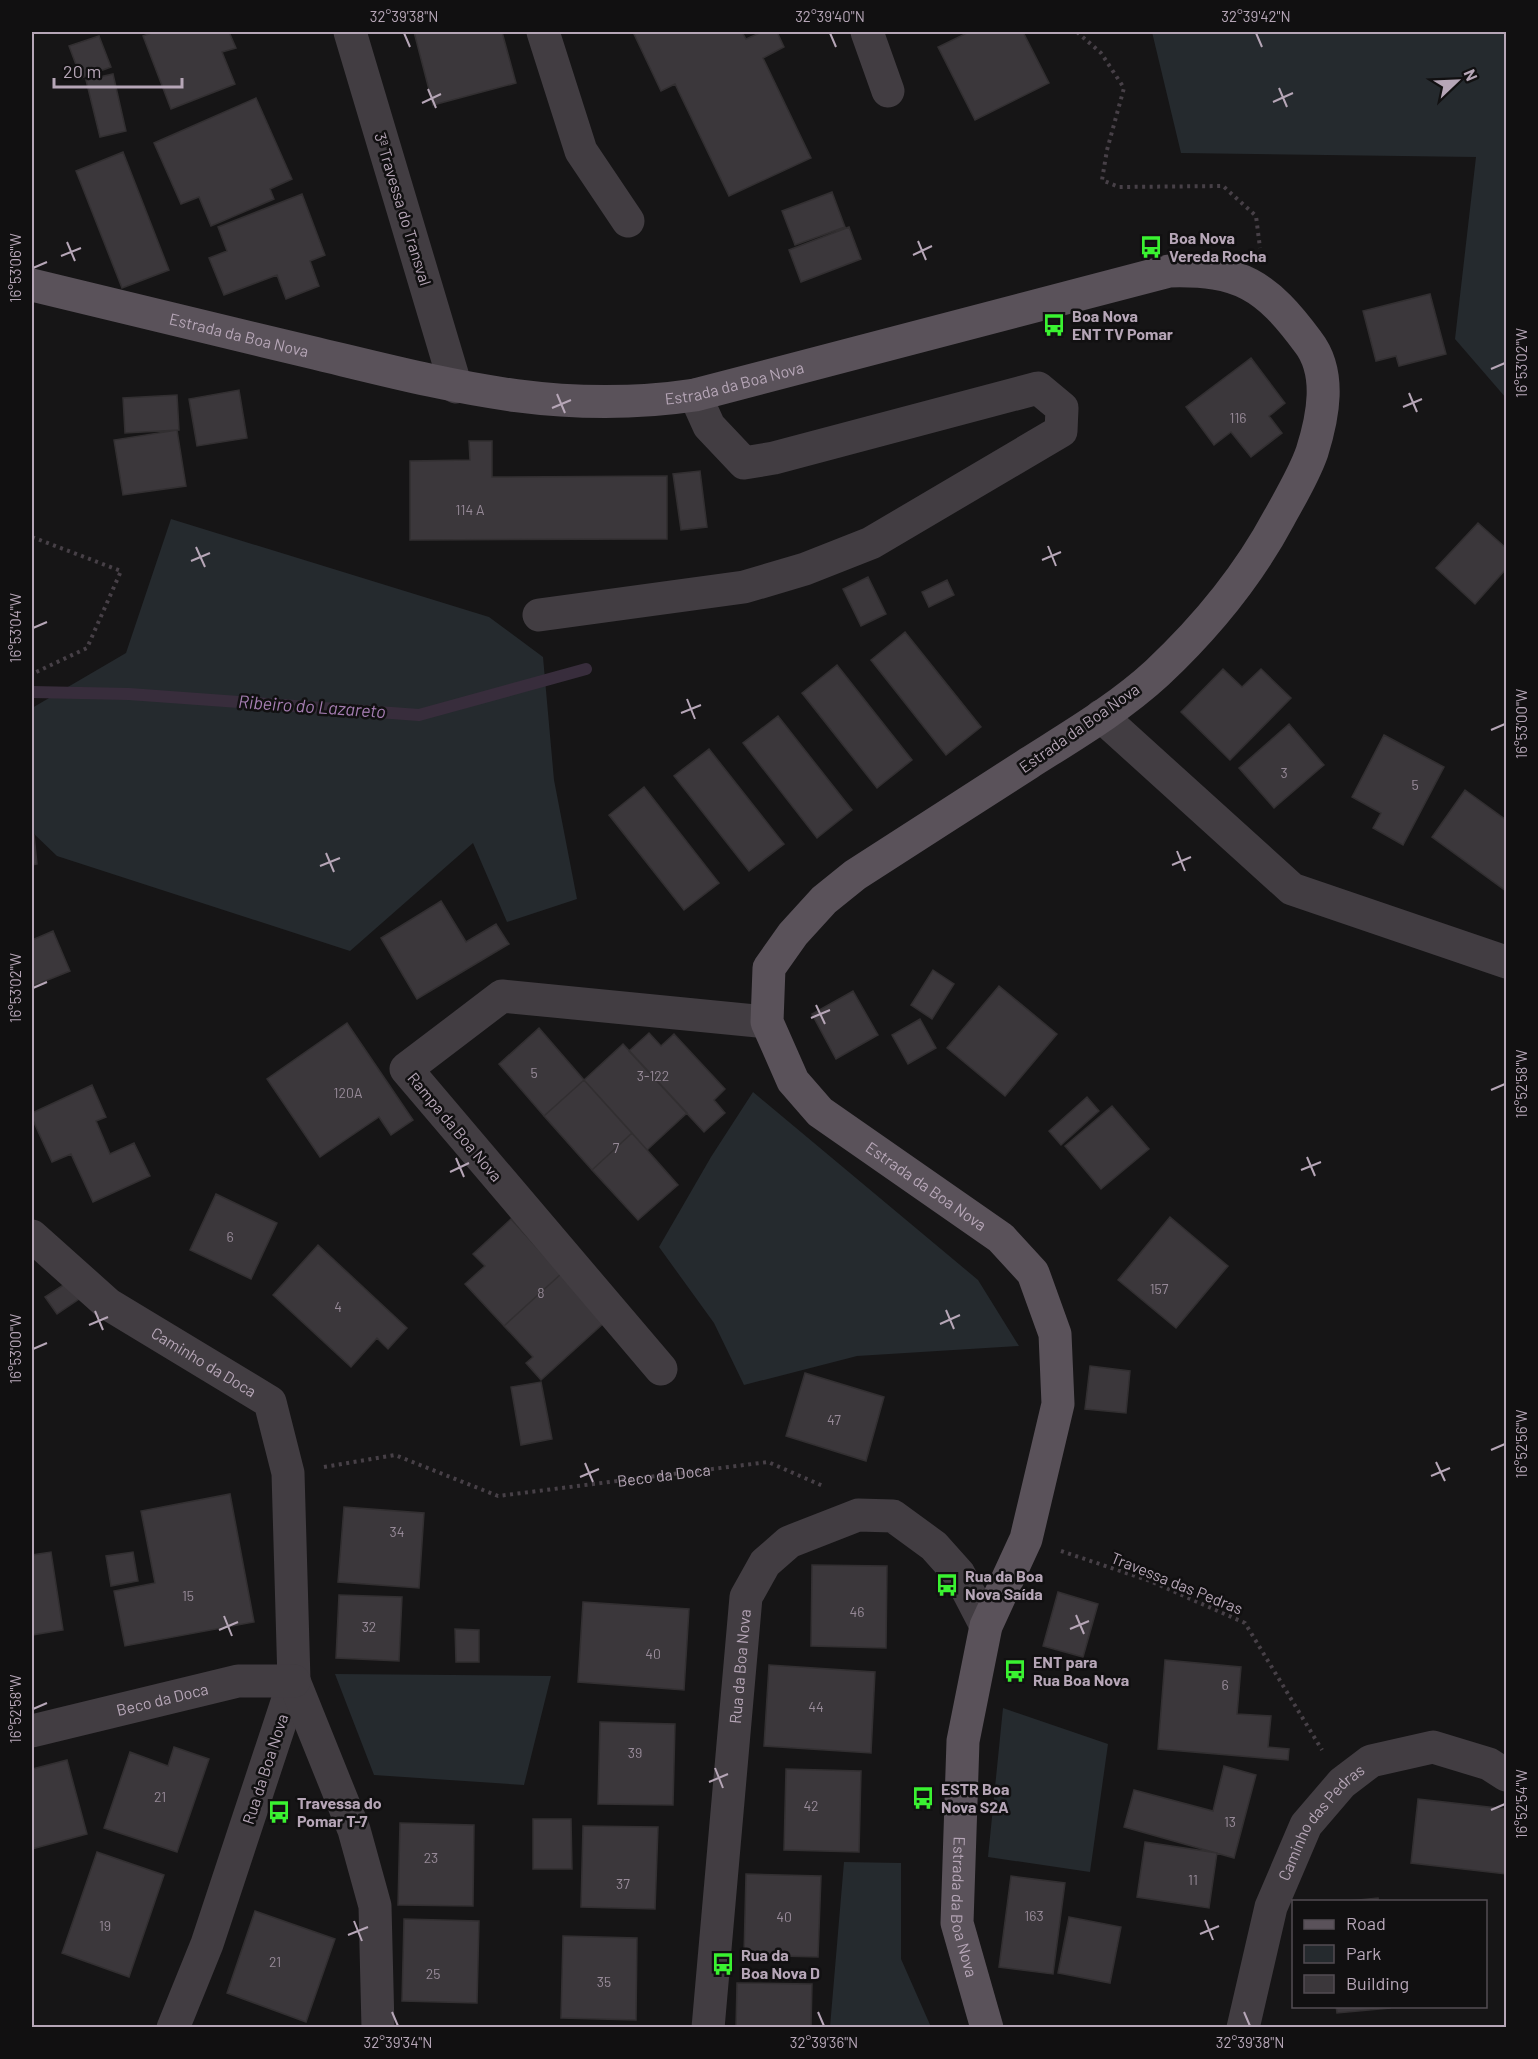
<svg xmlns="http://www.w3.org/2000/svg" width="1538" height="2059" font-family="Barlow,sans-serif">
<rect width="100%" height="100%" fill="#161516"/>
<!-- green -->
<path fill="#252a2e" d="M1152,32h354v366l-51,-59 21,-182 -295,-4z
M171,519l318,98 54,40 11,123 23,119 -70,23 -34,-79 -123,108 -293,-95 -25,-24v-124l94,-55z
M753,1092l225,188 41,66 -162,10 -113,29 -30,-62 -55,-76 52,-90z
M335,1674l216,2 -27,109 -150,-10z
M1003,1708l105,36 -18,128 -102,-15z
M844,1862l57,1v96l30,68h-101z"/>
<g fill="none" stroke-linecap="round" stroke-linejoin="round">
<!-- stream -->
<path stroke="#382d3c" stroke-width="12" d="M32,692l97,2 290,21 167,-46"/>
</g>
<!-- building -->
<path fill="#3b373b" stroke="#322f31" stroke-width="1.5" d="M154,32h75l7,16 -14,4 13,32 -64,25 -28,-73z
M414,32h88l14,51 -83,22z
M633,32h109l4,7 16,-7h15l7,15 -21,11 48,100 -82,38 -54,-112 -14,7z
M969,32h54l26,51 -74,37 -37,-73z
M99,36l12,31 -30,11 -12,-32z
M113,74l13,57 -26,6 -14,-57z
M256,98l36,81 -22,10 4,10 -63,27 -12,-29 -18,7 -27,-61z
M123,152l46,118 -47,18 -46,-117z
M832,192l13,35 -50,18 -13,-34z
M302,194l23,61 -15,6 9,25 -33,13 -9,-24 -53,20 -15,-37 18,-7 -9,-24z
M849,227l12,32 -60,23 -12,-32z
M1430,294l16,60 -47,12 -3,-10 -20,5 -13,-50z
M1251,358l34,45 -16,13 13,17 -31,24 -20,-25 -17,13 -28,-38z
M239,390l8,48 -50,8 -8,-47z
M177,395l2,35 -54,3 -2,-35z
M177,430l9,56 -63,9 -9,-55z
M469,441h23v36l175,-1v63l-257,1v-79l60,-1z
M700,471l7,56 -26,3 -8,-56z
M1478,523l28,25v21l-31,35 -39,-36z
M868,577l18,37 -25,12 -18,-37z
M947,580l7,15 -25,12 -7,-15z
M905,632l76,95 -35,28 -75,-95z
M837,665l75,95 -35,28 -75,-95z
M1223,669l19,18 19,-18 30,29 -61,62 -49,-48z
M778,716l74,94 -35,28 -74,-95z
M1289,724l35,41 -50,43 -35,-40z
M1384,735l60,32 -41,78 -30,-17 8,-15 -29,-16z
M709,749l75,95 -35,27 -75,-95z
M644,787l75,96 -35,27 -75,-95z
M1465,790l41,30v71l-74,-54z
M32,835h2l3,29 -5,1z
M441,901l25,41 30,-18 13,20 -92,55 -36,-61z
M53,931l17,40 -37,15 -1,-46z
M933,970l21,14 -22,35 -21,-14z
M999,986l58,48 -52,62 -58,-48z
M853,991l25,44 -42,24 -24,-45z
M920,1019l16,29 -28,16 -16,-29z
M347,1023l66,97 -22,15 -12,-18 -59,40 -53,-78z
M539,1028l45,52 -40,36 -45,-52z
M649,1033l12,13 13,-12 51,55 -11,11 11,13 -21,19 -75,-81z
M623,1044l64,69 -40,37 -63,-70z
M584,1080l48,53 -40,37 -48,-54z
M92,1085l14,32 -10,4 14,33 24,-11 16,33 -57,26 -22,-48 -19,8 -20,-44v-5z
M1087,1097l12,14 -38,34 -12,-14z
M1112,1106l37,43 -48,40 -36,-43z
M632,1133l46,52 -40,35 -46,-50z
M216,1194l61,29 -26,56 -61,-29z
M1170,1217l58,49 -52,62 -58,-48z
M511,1219l50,55 -57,52 -39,-42 20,-18 -12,-12z
M318,1245l89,83 -19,21 -11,-11 -26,29 -78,-72z
M561,1274l44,48 -64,58 -15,-17 7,-6 -29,-31z
M71,1280l11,17 -25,17 -12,-17z
M1090,1366l40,5 -4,42 -41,-4z
M805,1373l79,24 -18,64 -80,-25z
M541,1382l11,57 -31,6 -10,-58z
M230,1494l24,128 -129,24 -11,-55 41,-8 -14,-72z
M344,1507l80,6 -5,75 -81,-6z
M51,1552l12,78 -31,5v-80z
M133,1552l5,29 -27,5 -5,-30z
M812,1565l75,1 -1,82 -75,-2z
M1058,1592l40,12 -15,53 -40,-11z
M339,1595l63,2 -3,64 -63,-3z
M583,1602l106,7 -5,81 -106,-8z
M455,1629l24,1v32h-23z
M1165,1660l76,7 -4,47 34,2 -3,31 21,2 -1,11 -130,-11z
M769,1665l106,7 -4,81 -107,-7z
M600,1722l75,2 -2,81 -75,-1z
M174,1747l35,12 -32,93 -73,-24 26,-76 38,14z
M67,1760l20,74 -55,15v-80z
M1224,1766l32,9 -22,83 -110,-31 10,-37 79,21z
M786,1769l75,2 -2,81 -75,-2z
M1418,1799l88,10v65l-95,-11z
M533,1819h38l1,50h-39z
M400,1823l74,2 -1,81 -75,-1z
M583,1826l75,1 -3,82 -74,-2z
M1145,1842l72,11 -8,55 -72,-11z
M97,1852l67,23 -35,102 -67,-24z
M746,1874l75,2 -3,81 -74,-2z
M1011,1876l54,7 -12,91 -54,-7z
M1378,1898l1,4h-41z
M255,1911l80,28 -29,83 -79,-29z
M1069,1917l52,10 -11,56 -52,-10z
M404,1919l75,2 -2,82 -75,-2z
M563,1936l74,2 -1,82 -75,-2z
M737,1983l75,1 -1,44h-75z
M1336,2006h54v2l-53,5z"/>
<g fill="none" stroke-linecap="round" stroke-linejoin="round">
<!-- path -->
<g stroke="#474047" stroke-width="4" stroke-dasharray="3 4.5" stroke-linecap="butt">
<path d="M1077,32l24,21 23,35 -17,62 -5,30 17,7 104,-1 33,30 4,32"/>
<path d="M32,537l89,34 -34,77 -55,26"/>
<path id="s1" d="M324,1467l71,-12 103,41 270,-34 55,24"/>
<path d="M1061,1551l89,30 95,42 77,127"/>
</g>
<!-- minor -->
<g stroke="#423d42" stroke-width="33">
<path d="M350,32l106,355"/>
<path d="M543,32l38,119 47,70"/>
<path d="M867,32l21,59"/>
<path d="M539,615l205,-28 61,-18 66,-26 190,-112 1,-23 -24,-20 -264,70 -30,5 -35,-37 -14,-31"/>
<path d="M1101,716l191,173 214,73"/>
<path id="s2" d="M32,1236l76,68 162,98 18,71 6,208 -87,263 -34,84"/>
<path d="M661,1369l-255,-300 96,-73 265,26"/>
<path d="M294,1681l60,149 21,76 3,122"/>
<path id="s3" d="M32,1731l206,-50h56"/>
<path id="s4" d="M708,2028l38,-431 19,-34 24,-21 69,-27 35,1 41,30 25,28 27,52"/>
<path id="s5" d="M1243,2028l28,-121 35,-82 36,-42 29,-22 62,-14 56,17 17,11"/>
</g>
<!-- major -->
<path stroke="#5a525a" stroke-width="33" id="s6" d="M32,285c92,22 185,45 278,67 134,32 245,64 385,43l474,-124c71,-2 97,14 139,71 24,31 15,75 4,110 -8,23 -21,44 -33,66 -31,58 -74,110 -122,155 -38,35 -84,62 -128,90 -58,37 -116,75 -174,112l-31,25 -31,34 -24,34 -2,54 26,59 27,31 181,126 32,35 22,61 3,70 -32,135 -40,87 -23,115 -6,182 30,105"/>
</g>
<!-- ticks -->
<path fill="none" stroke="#b6a6b7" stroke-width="2" d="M404,33l6,14M830,33l6,14M1256,33l6,14M1279,88l8,19M428,89l8,19M1273,102l20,-9M422,103l19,-9M918,241l8,19M67,242l8,19M913,255l19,-9M61,256l20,-8M33,268l14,-6M1491,369l14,-6M1409,393l8,19M557,394l8,19M1403,407l19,-8M552,408l19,-8M1048,546l8,20M196,547l9,20M1042,560l19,-8M191,561l19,-8M33,628l14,-6M687,699l8,20M681,713l20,-8M1491,730l14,-6M1177,851l8,20M326,853l8,19M1172,865l19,-8M320,866l20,-8M33,988l14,-6M816,1005l9,19M811,1018l19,-8M1491,1090l14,-6M1307,1157l8,19M456,1158l8,19M1301,1170l20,-8M450,1172l19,-9M946,1310l8,19M95,1311l8,19M940,1324l20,-9M89,1325l19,-8M33,1349l14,-6M1491,1450l14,-6M1436,1462l9,19M585,1463l8,19M1431,1476l19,-8M580,1477l19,-8M1076,1615l8,19M224,1616l8,20M1070,1629l19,-8M219,1630l19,-8M33,1709l14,-6M715,1768l8,20M709,1782l19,-8M1491,1810l14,-6M1205,1920l8,20M354,1921l8,20M1200,1934l19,-8M348,1935l20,-8M392,2012l6,14M818,2012l6,14M1244,2012l6,14"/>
<!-- icons -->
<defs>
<g id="bus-bare" transform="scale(1.8)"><path d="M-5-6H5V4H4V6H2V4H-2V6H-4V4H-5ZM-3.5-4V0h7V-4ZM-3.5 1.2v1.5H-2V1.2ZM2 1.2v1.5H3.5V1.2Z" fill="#3af231" stroke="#111011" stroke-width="2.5" paint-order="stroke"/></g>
</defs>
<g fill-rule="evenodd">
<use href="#bus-bare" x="1151" y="247"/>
<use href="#bus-bare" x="1054" y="325"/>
<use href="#bus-bare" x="947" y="1585"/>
<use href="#bus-bare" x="1015" y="1671"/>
<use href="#bus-bare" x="923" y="1798"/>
<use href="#bus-bare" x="279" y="1812"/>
<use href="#bus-bare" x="723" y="1964"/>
</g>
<g text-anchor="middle" stroke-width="5" stroke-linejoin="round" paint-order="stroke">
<!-- number labels -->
<g font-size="14" fill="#978a98">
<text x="1238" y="423">116</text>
<text x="470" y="515">114 A</text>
<text x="1284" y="778">3</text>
<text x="1415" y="790">5</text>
<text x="534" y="1078">5</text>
<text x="653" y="1081">3-122</text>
<text x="348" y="1098">120A</text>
<text x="616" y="1153">7</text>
<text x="230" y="1242">6</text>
<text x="1159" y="1294">157</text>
<text x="541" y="1298">8</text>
<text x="338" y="1312">4</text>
<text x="834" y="1425">47</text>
<text x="397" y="1537">34</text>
<text x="188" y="1601">15</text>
<text x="857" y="1617">46</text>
<text x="369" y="1632">32</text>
<text x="653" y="1659">40</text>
<text x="1225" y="1690">6</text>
<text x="816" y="1712">44</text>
<text x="635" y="1758">39</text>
<text x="160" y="1802">21</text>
<text x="811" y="1811">42</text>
<text x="1230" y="1827">13</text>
<text x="431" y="1863">23</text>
<text x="1193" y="1885">11</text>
<text x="623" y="1889">37</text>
<text x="1034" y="1921">163</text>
<text x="784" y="1922">40</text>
<text x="105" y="1931">19</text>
<text x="275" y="1967">21</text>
<text x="433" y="1979">25</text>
<text x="604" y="1987">35</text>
</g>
<!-- street labels -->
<g font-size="16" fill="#b6a6b7" stroke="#111011">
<text transform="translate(403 209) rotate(73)" y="6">3ª Travessa do Transval</text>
<text dy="6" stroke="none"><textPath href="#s6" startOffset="213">Estrada da Boa Nova</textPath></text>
<text dy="6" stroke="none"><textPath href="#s6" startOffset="717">Estrada da Boa Nova</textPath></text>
<text transform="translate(1079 728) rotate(-35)" y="6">Estrada da Boa Nova</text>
<text transform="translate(455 1127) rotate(50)" y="6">Rampa da Boa Nova</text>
<text dy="6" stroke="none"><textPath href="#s6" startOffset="2498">Estrada da Boa Nova</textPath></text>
<text dy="6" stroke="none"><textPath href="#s2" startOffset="214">Caminho da Doca</textPath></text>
<text dy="6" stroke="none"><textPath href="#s1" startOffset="350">Beco da Doca</textPath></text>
<text transform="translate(1177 1583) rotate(22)" y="6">Travessa das Pedras</text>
<text dy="6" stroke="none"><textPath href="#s4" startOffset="363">Rua da Boa Nova</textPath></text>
<text dy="6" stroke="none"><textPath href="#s3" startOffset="134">Beco da Doca</textPath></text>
<text transform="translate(265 1769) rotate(-72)" y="6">Rua da Boa Nova</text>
<text dy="6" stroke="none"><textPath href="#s5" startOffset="224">Caminho das Pedras</textPath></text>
<text dy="6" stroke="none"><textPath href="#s6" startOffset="3290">Estrada da Boa Nova</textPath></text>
</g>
<!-- poi labels -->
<g font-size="16" font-weight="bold" fill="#b6a6b7" stroke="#111011" text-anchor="start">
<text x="1169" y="244">Boa Nova<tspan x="1169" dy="18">Vereda Rocha</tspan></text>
<text x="1072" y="322">Boa Nova<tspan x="1072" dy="18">ENT TV Pomar</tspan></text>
<text x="965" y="1582">Rua da Boa<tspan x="965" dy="18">Nova Saída</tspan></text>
<text x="1033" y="1668">ENT para<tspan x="1033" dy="18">Rua Boa Nova</tspan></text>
<text x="941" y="1795">ESTR Boa<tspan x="941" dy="18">Nova S2A</tspan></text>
<text x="297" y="1809">Travessa do<tspan x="297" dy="18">Pomar T-7</tspan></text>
<text x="741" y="1961">Rua da<tspan x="741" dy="18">Boa Nova D</tspan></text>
</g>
<!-- water labels -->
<g font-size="18" font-style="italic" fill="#a57db2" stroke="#111011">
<text transform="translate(312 707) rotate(4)" y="6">Ribeiro do Lazareto</text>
</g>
</g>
<!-- border -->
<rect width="1538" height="2059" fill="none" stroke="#111011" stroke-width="66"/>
<!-- legend -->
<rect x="1292" y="1900" width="195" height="108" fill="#111011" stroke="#534c53" stroke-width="1.5"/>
<rect x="1304" y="1920" width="30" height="9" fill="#5a525a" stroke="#534c53" stroke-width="1.5"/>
<text x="1346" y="1930" font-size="18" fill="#b6a6b7">Road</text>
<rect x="1304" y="1945" width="30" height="18" fill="#252a2e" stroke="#534c53" stroke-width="1.5"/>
<text x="1346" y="1960" font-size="18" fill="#b6a6b7">Park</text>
<rect x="1304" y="1975" width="30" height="18" fill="#3b373b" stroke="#534c53" stroke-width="1.5"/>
<text x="1346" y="1990" font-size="18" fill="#b6a6b7">Building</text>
<!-- north arrow -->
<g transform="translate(1457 81) rotate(67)" stroke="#111011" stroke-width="4.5" paint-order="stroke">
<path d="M0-4.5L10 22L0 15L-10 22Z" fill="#b6a6b7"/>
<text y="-9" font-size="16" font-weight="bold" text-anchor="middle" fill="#b6a6b7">N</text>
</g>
<!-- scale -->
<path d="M54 78v9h128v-9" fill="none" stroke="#b6a6b7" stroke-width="3"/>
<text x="63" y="78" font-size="18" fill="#b6a6b7" stroke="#111011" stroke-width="4.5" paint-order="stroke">20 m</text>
<rect x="33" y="33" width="1472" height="1993" fill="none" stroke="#b6a6b7" stroke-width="2"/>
<g font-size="15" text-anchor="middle" fill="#b6a6b7">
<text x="404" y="22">32°39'38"N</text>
<text x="830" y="22">32°39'40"N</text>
<text x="1256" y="22">32°39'42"N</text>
<text transform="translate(16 268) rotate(-90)" y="5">16°53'06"W</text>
<text transform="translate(1522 363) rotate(-90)" y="5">16°53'02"W</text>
<text transform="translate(16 628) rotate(-90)" y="5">16°53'04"W</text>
<text transform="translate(1522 724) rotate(-90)" y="5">16°53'00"W</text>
<text transform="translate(16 988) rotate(-90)" y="5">16°53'02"W</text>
<text transform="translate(1522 1084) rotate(-90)" y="5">16°52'58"W</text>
<text transform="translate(16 1349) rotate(-90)" y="5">16°53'00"W</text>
<text transform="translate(1522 1444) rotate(-90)" y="5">16°52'56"W</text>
<text transform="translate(16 1709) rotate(-90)" y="5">16°52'58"W</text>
<text transform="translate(1522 1804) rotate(-90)" y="5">16°52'54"W</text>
<text x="398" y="2048">32°39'34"N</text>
<text x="824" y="2048">32°39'36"N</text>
<text x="1250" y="2048">32°39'38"N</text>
</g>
</svg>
